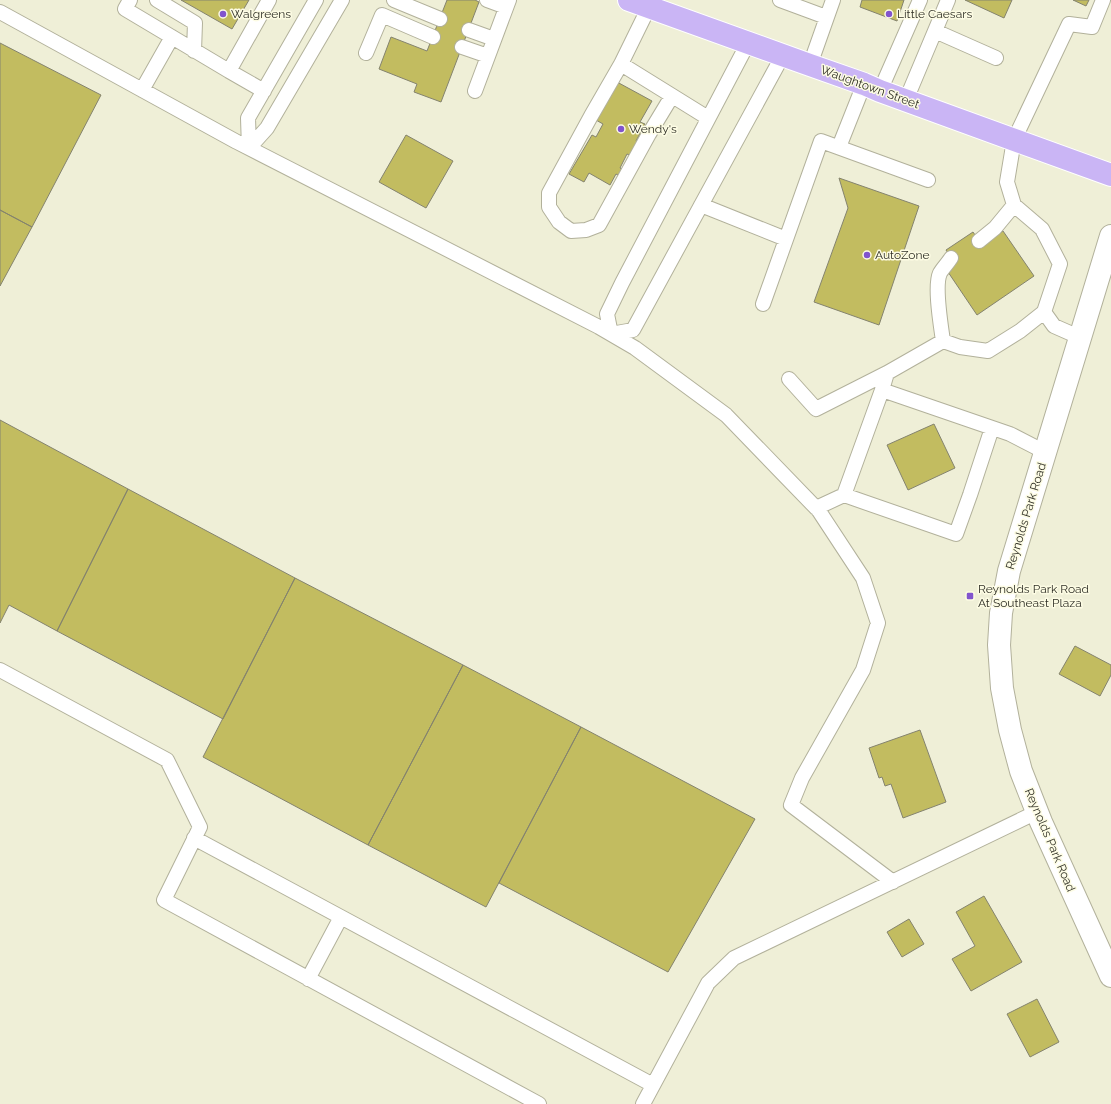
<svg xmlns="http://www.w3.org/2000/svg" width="1111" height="1104" font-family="Raleway,sans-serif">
<rect width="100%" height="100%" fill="#efefd7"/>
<!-- building -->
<path fill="#c2bc60" stroke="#84836e" d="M181,0h68l-17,29z
M447,0h28l4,2 -38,100 -27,-10 3,-8 -38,-15 12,-32 36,14z
M862,0h42l-7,21 -37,-14z
M965,0h47l-8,18z
M1073,0h16l-3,6z
M0,43l101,52 -69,132 -32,-17z
M617,82l35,19 -12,21 5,2 -9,17 3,3 -7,12 -5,-2 -7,14 2,1 -4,6 -2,-1 -6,11 -21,-12 -5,9 -15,-8 23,-39 4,2 7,-13 -7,-4z
M406,135l47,26 -27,47 -47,-26z
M839,178l80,28 -40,119 -65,-23 34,-94z
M0,210l32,17 -32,59z
M1003,231l31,45 -57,39 -31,-46 5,-11 -5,-8 27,-18 9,13z
M0,420l128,69 -71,142 -48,-26 -9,18z
M934,424l21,44 -47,22 -21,-45z
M128,489l167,89 -72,141 -166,-88z
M295,578l168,87 -95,180 -165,-88z
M1075,646l36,19v10l-11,21 -41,-22z
M463,665l118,62 -95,180 -118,-62z
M581,727l174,92 -87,153 -169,-89z
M920,730l26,72 -43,16 -12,-34 -6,2 -3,-9 -3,1 -10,-30z
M984,896l38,66 -51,29 -19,-32 23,-13 -19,-34z
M909,919l15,25 -22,13 -15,-25z
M1037,999l22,43 -29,15 -23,-43z"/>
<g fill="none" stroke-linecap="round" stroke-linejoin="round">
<!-- service casing -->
<g stroke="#b2b19b" stroke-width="16">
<path id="service" d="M130,0l-5,9 104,62 40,-71
M157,0l38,23 -1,28
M394,0l46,19
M487,0l19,7
M780,0l46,17
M649,7l-28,57 -30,52 -42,77v14l10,15 12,9 15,-1 13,-5 50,-91 23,-38
M0,12l237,130 362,185 36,21 91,67 93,96 44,67 15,45 -15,47 -61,108 -11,27 102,77
M469,30l25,9
M935,31l61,27
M748,43l-126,240 -15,31 4,20 22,-4 150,-275
M462,47l26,9
M366,53l16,-38 51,22
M621,64l87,54
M810,65l23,-65
M229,71l35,20
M142,90l30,-53
M475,91l34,-91
M880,91l40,-91
M906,100l42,-100
M839,147l25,-63
M249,148l18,-20 75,-128
M249,148l-1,-30 68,-118
M701,205l85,34
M979,241l16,-13 19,-23
M763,304l58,-163 107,39
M1079,337l-25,-11 -10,-14 16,-48 -18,-35 -28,-24 -7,-23 7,-42 55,-116 23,3 11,-27
M943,341c-2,-15 -9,-55 -3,-68 3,-5 8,-10 11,-15
M789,379l27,30 71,-36
M882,390l128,44 35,18
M844,495l112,39 14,-39 22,-67
M816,508l28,-13 38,-105 5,-17 56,-32 17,6 28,4 32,-20 24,-19
M0,670l167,90 33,67 -36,73 375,204
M194,838l459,247
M308,979l33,-62
M643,1104l65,-121 26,-25 303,-146"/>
</g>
<!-- secondary casing -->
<g stroke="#b2b19b" stroke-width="24">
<path id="secondary" d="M1111,236l-102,335 -8,42 -2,32 3,43 8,42 11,41 20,51 70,154"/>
</g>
<!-- primary casing -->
<g stroke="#fff" stroke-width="24">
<path id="primary" d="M629,0l181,65 54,19 16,7 231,84"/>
</g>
<!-- service -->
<use href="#service" stroke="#fff" stroke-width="14"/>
<!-- secondary -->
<use href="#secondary" stroke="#fff" stroke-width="22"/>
<!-- primary -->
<use href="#primary" stroke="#cab5f5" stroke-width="22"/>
</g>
<!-- markers -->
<g fill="#8154cd" stroke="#fdfce4" stroke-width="1.5">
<circle cx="223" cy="14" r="4"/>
<circle cx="889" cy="14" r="4"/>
<circle cx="621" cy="129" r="4"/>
<circle cx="867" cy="255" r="4"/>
<rect x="966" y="592" width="8" height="8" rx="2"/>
</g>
<g text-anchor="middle" stroke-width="3" stroke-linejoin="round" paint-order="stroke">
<!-- poi labels -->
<g font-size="12" fill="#303027" stroke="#fdfce4" text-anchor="start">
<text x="231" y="18">Walgreens</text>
<text x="897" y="18">Little Caesars</text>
<text x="629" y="133">Wendy's</text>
<text x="875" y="259">AutoZone</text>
<text x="978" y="593">Reynolds Park Road<tspan x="978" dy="14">At Southeast Plaza</tspan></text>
</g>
<!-- street labels -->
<g font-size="12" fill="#303027" stroke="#fdfce4">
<text transform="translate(870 87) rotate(20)" y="4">Waughtown Street</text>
<text transform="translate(1026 516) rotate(-73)" y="4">Reynolds Park Road</text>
<text transform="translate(1050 840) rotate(67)" y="4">Reynolds Park Road</text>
</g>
</g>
</svg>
